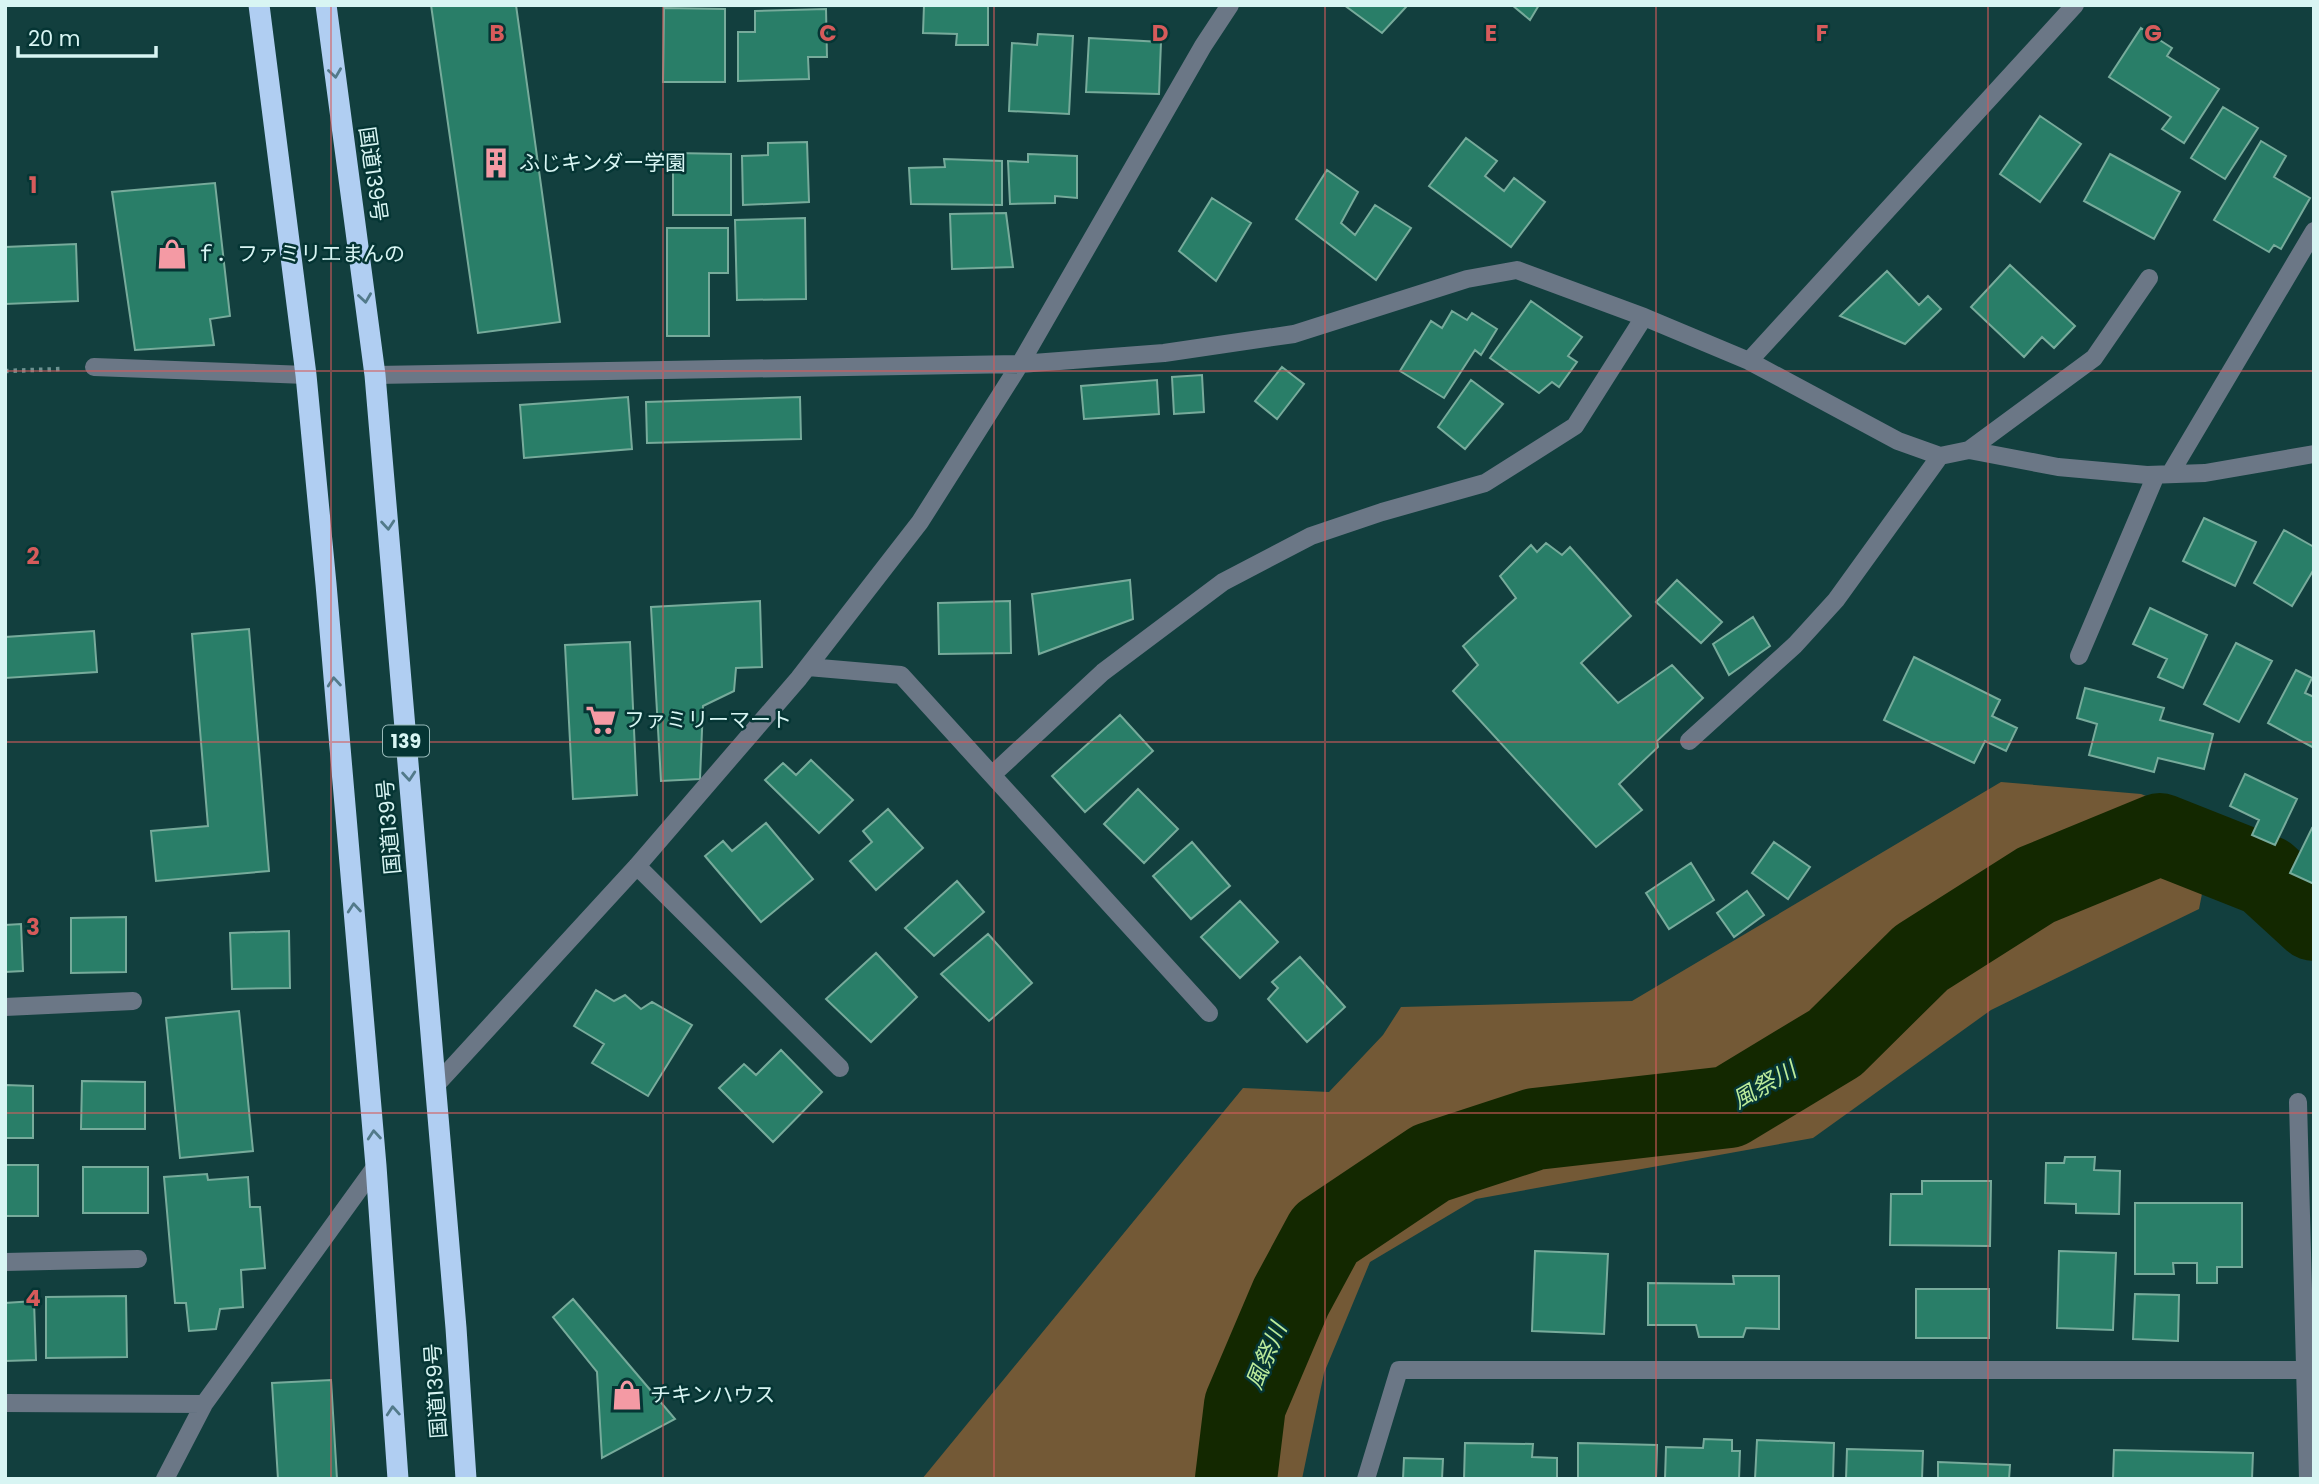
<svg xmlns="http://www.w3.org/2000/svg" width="2319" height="1484" font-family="Poppins,'Noto Sans JP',sans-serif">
<rect width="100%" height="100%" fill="#123f3e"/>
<!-- green -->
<path fill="#735936" d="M2001,782l140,12 75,29 -17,86 -208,101 -178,128 -337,61 -106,63 -46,111 -22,106h-380l321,-391 86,4 54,-57 18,-28 231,-6z"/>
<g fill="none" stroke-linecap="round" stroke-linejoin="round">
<!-- river -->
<path stroke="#132800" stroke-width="82" d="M1236,1479l9,-74 46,-108 34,-63 106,-71 104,-34 194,-22 106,-64 86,-85 115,-73 124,-51 106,42 48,44"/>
</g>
<!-- building -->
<path fill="#297e68" stroke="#77ab9b" stroke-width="2" d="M431,5h85l44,317 -82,11z
M924,5h64v40h-32l1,-11 -34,-1z
M1344,5h60l2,2 -24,26z
M1512,5h27l-9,15z
M664,8l61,1v73h-62z
M826,9l1,48h-19l1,22 -71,2v-49h17v-21z
M2141,28l31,20 -5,8 52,33 -35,54 -22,-14 9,-12 -62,-40z
M1038,34l35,2 -4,78 -60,-3 3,-68 25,2z
M1089,38l72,4 -2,52 -73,-2z
M2223,107l35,21 -33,51 -34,-21z
M2040,116l41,28 -41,58 -40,-28z
M1466,138l31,23 -12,15 19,15 10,-13 31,24 -34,45 -82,-61z
M2261,141l25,15 -12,21 36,21 -29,51 -7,-4 -5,7 -55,-32z
M807,142l2,60 -66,3 -1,-49 26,-1v-12z
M673,153l58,1v61h-58z
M1028,154l49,2v42l-22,-2v7l-45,1 -2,-43 20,1z
M2110,154l70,38 -26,47 -70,-38z
M944,159l58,2v44l-91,-1 -2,-36 36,-1z
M1327,170l31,22 -17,31 14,12 20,-30 36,23 -35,52 -80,-61z
M215,183l15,133 -20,3 4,26 -79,5 -23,-158z
M1212,198l39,25 -35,58 -37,-30z
M1006,213l7,54 -61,2 -2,-55z
M805,218l1,81 -69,1 -2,-80z
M667,228h61v45h-19v63h-42z
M76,244l2,57 -73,3v-57z
M2010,265l65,61 -21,22 -12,-11 -18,20 -53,-50z
M1887,271l32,34 9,-9 13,13 -36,35 -65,-28z
M1531,301l51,36 -14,19 9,6 -18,25 -7,-5 -13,11 -49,-35z
M1452,311l15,9 5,-7 25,16 -16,26 -6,-5 -31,48 -44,-27 31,-50 11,7z
M1282,367l22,17 -27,35 -22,-18z
M1202,375l2,37 -30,2 -2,-37z
M1157,380l2,34 -75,5 -3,-33z
M1471,380l32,24 -38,45 -27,-22z
M628,397l4,52 -108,9 -4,-53z
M800,397l1,42 -154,4 -1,-41z
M2204,518l52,24 -21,44 -52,-25z
M2284,530l30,17v22l-22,37 -38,-23z
M1546,543l16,12 8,-8 61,69 -50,47 37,40 54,-38 31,33 -46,43 1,6 -39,37 23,26 -46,37 -143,-156 25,-26 -15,-19 53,-48 -16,-22 31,-31 6,7z
M1130,580l3,39 -94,35 -7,-60z
M1677,580l45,42 -21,21 -45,-41z
M760,601l2,66 -26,1 -2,23 -31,15 -3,73 -39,2 -10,-174z
M1010,601l1,52 -72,1 -1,-51z
M2150,608l57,27 -24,53 -25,-11 9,-18 -34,-15z
M1753,617l17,29 -41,29 -16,-31z
M249,629l20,242 -113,10 -5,-50 57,-5 -16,-192z
M94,631l3,41 -92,6v-41z
M630,642l7,153 -64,4 -8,-154z
M2236,643l36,18 -33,61 -35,-18z
M1914,657l86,43 -8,16 25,12 -11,23 -21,-10 -11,22 -90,-43z
M2296,670l16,8 -7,15 9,4v51l-46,-25z
M2085,688l79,20 -4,12 53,14 -9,35 -46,-11 -4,14 -65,-17 8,-31 -20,-6z
M1120,715l33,36 -68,61 -33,-36z
M811,760l42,40 -34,33 -54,-53 18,-17 13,12z
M2245,774l52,25 -22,46 -23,-10 7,-15 -29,-14z
M1138,789l40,40 -34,34 -40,-39z
M888,809l35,39 -47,42 -26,-29 22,-19 -9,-11z
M766,823l47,56 -52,43 -56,-66 18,-15 9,10z
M2312,828l2,1v55l-24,-11z
M1192,842l38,44 -39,33 -38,-43z
M1774,842l36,25 -22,32 -36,-26z
M1691,863l23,37 -45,29 -23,-36z
M957,881l27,31 -50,44 -29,-28z
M1747,891l17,24 -30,22 -17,-24z
M1240,901l38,41 -38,36 -39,-41z
M126,917v55l-55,1v-55z
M21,924l2,47 -18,1v-47z
M289,931l1,57 -58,1 -2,-56z
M988,934l44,49 -43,38 -48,-47z
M876,953l41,44 -46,45 -45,-43z
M1300,957l45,50 -38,35 -39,-43 10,-11 -6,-6z
M596,990l18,11 11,-6 16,14 11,-7 40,23 -44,71 -56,-33 12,-19 -30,-18z
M239,1011l14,140 -73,7 -14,-140z
M781,1050l41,42 -49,50 -54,-54 25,-24 12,11z
M82,1081l63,1v47h-64z
M5,1085l28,1v52h-28z
M2065,1157h30l-1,13 26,1 -1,43 -43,-1v-9l-31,-1 1,-40h18z
M5,1165h33v51h-33z
M83,1167h65v46h-65z
M207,1174l1,6 40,-3 2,30h10l5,61 -24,2 2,37 -23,2 -4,20 -27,2 -3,-28h-11l-11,-126z
M1922,1181h69l-1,65 -100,-1 1,-51h31z
M2135,1203h107v64h-25v16h-20v-20h-24l1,11h-39z
M1535,1251l73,3 -4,80 -72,-3z
M2059,1251l57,2 -3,77 -56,-2z
M1733,1276h46v53l-33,-1 -3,9h-44l-3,-12h-48v-42l86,1z
M1916,1289h73v49h-73z
M2135,1294l44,1 -1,46 -45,-2z
M126,1296l1,61 -81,1v-61z
M573,1299l102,120 -73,39 -5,-86 -44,-55z
M34,1301l2,59 -31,1v-58z
M331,1380l6,99h-59l-6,-96z
M1704,1439l28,1v11h8l-1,28h-74l1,-32 37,1z
M1757,1440l77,3 -1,36h-78z
M1465,1443l68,1 -1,13 25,1v21h-93z
M1578,1443l79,2 -1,34h-78z
M1847,1449l76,2 -1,28h-76z
M2114,1450l139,3 -1,26h-139z
M1404,1458l39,1 -1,20h-39z
M1938,1462l72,3 -1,14h-71z"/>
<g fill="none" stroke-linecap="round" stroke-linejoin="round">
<!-- path -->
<path stroke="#6d9291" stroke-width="4.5" stroke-dasharray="3.5 5" stroke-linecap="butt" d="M5,371l57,-2"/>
<!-- minor -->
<path stroke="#6b7786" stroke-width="18" d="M1749,361l326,-356
M94,367l212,8
M375,375l645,-11 144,-11 130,-19 173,-55 50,-9 127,47 105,44 149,80 42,15 29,-6 89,17 89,8 58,-2 109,-19
M1969,450l125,-92 55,-80
M2170,474l144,-243
M2079,656l77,-181
M808,667l93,8 91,100
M1689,741l106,-96 41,-45 104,-144
M637,866l203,202
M5,1007l128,-6
M1209,1013l-217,-238 111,-103 120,-90 88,-46 71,-24 103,-29 90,-57 69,-109
M436,1085l201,-219 162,-188 121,-156 100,-158 183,-318 27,-41
M2298,1102l10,377
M5,1262l133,-3
M5,1403l199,1 172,-238
M165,1479l39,-75
M1366,1479l33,-109h906"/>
<!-- highway -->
<path stroke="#b0cef2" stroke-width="21" d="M259,5l47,370 20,209 50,582 22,313
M326,5l49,370 81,953 10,151"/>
</g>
<!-- one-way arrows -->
<defs><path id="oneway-chevron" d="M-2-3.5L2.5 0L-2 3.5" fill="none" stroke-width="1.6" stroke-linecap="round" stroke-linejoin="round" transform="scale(1.75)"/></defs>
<g stroke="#527a8a">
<use href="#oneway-chevron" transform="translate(335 73) rotate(82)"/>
<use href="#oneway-chevron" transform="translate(365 298) rotate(82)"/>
<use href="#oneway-chevron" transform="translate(388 525) rotate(85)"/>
<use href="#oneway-chevron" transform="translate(334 682) rotate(-95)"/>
<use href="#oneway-chevron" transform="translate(409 776) rotate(85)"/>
<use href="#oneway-chevron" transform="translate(354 908) rotate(-95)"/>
<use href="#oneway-chevron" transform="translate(374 1135) rotate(-95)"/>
<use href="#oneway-chevron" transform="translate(393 1411) rotate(-94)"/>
</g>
<!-- grid -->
<path fill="none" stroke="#d65b5b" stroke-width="2" stroke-opacity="0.55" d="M331,5v1474M663,5v1474M994,5v1474M1325,5v1474M1656,5v1474M1988,5v1474M5,371h2309M5,742h2309M5,1113h2309"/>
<!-- icons -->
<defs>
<g id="building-bare" transform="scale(2.415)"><path d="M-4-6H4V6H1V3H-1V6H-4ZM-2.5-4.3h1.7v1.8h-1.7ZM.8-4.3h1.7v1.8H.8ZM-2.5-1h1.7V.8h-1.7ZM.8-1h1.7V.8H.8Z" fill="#f49aa4" stroke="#053534" stroke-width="2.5" paint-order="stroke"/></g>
<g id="shop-bare" transform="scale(2.415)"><path d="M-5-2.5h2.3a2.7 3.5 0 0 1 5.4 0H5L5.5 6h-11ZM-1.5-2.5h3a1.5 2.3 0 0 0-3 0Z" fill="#f49aa4" stroke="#053534" stroke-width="2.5" paint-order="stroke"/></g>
<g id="supermarket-bare" transform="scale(2.415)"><path d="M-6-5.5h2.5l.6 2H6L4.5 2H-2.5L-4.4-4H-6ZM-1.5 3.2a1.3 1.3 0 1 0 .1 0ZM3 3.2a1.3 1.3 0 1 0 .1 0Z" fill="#f49aa4" stroke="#053534" stroke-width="2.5" paint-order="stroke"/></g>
</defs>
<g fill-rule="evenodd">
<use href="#building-bare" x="496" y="163"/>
<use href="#shop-bare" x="172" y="254"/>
<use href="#supermarket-bare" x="601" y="720"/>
<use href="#shop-bare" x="627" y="1395"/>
</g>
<g text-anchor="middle" stroke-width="5" stroke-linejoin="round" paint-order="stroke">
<!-- shield labels -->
<rect fill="#053534" stroke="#99bbba" stroke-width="2" x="383" y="725.5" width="46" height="31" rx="5"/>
<g font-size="19" font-weight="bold" fill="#d8f5f3">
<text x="406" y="748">139</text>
</g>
<!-- poi labels -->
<g font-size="21" fill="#d8f5f3" stroke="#053534" text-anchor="start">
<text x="519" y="170">ふじキンダー学園</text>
<text x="195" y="261">ｆ．ファミリエまんの</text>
<text x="624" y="727">ファミリーマート</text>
<text x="650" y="1402">チキンハウス</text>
</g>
<!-- street labels -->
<g font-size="21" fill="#d8f5f3" stroke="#053534">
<text transform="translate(373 174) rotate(82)" y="7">国道139号</text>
<text transform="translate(389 827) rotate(-95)" y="7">国道139号</text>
<text transform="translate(436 1391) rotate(-94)" y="7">国道139号</text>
</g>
<!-- water labels -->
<g font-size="23" font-style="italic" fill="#bdec9b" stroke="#053534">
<text transform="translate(1764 1085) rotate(-30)" y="8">風祭川</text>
<text transform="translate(1266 1356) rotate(-67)" y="8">風祭川</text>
</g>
</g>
<g font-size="23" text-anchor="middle" font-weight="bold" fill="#d65b5b" stroke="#053534" stroke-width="5" stroke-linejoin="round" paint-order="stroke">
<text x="497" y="41">B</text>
<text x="828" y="41">C</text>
<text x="1160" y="41">D</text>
<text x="1491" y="41">E</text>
<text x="1822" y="41">F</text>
<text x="2153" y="41">G</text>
<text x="33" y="193">1</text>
<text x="33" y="564">2</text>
<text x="33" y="935">3</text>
<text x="33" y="1306">4</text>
</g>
<!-- border -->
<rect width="2319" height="1484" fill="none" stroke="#d8f5f3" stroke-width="14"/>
<!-- scale -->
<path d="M18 46v10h138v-10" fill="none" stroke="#d8f5f3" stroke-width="3.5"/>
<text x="28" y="46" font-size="21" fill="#d8f5f3" stroke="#053534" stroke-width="5" paint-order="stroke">20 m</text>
</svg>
